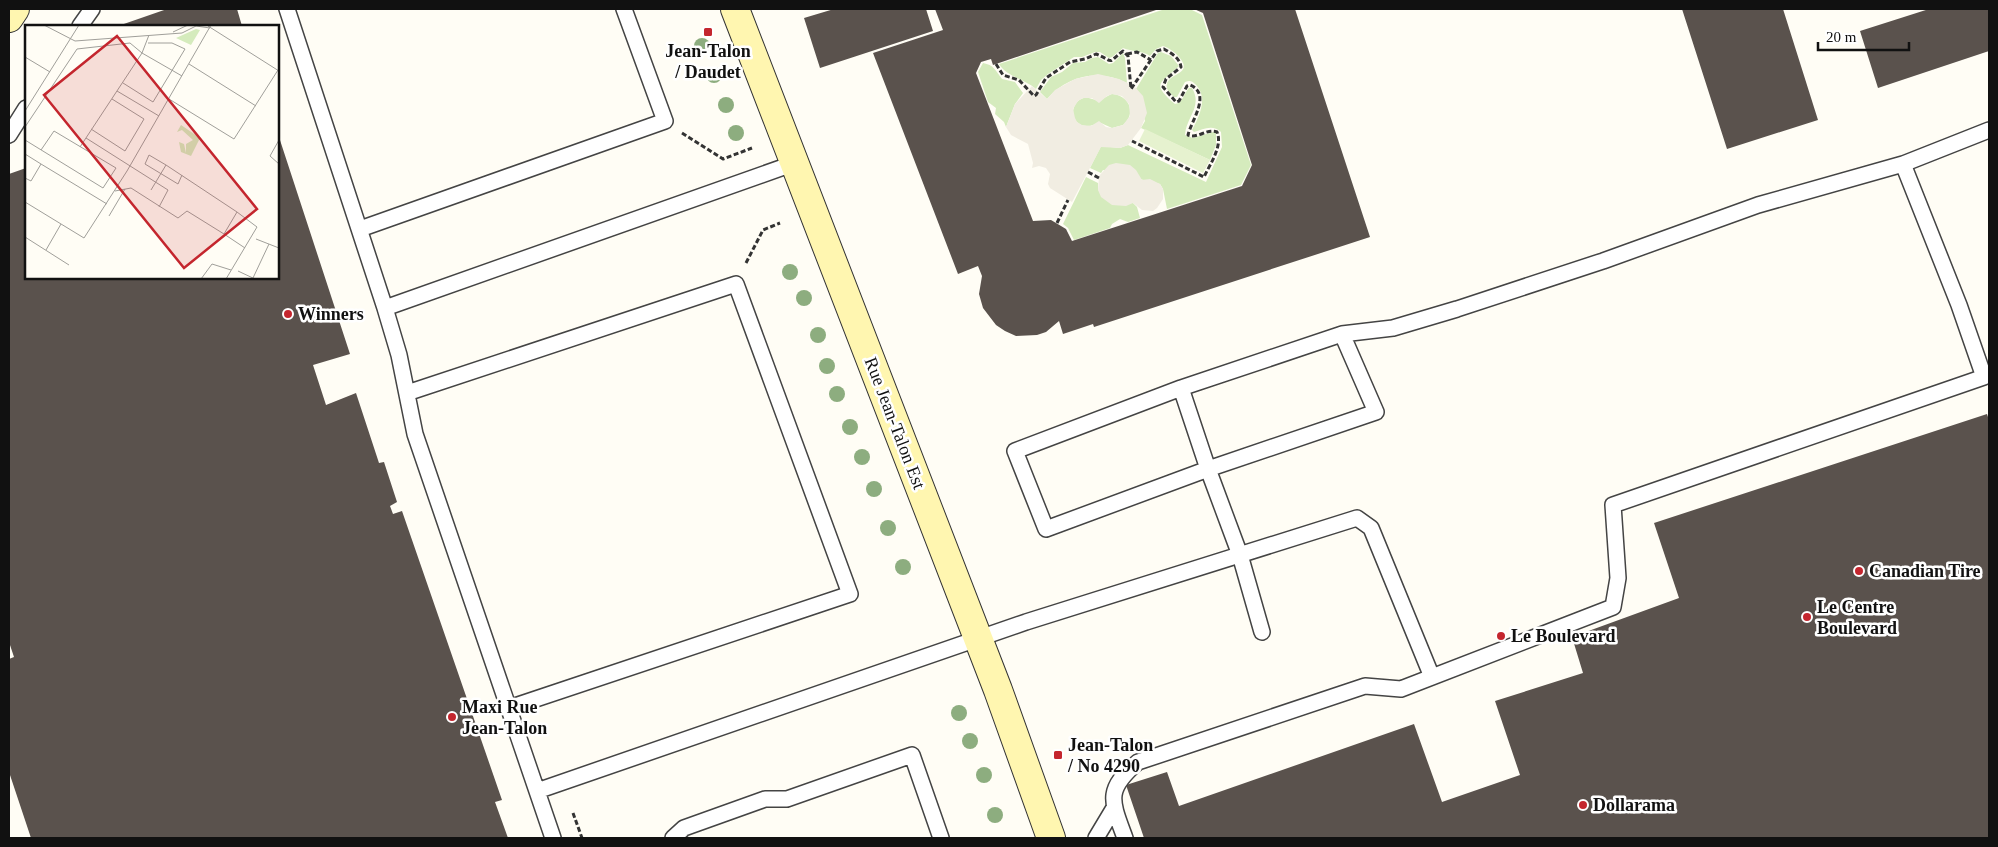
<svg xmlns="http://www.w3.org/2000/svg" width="1998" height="847" font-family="'Times New Roman',serif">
<rect width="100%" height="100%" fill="#fffdf5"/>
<!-- green -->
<path fill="#d5ebbd" d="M1165,9h25l12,6 49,150 -10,20 -74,24 -4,-20 -3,-5 -57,-14 -2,3 -11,-5 11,-22 19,2 8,-3 78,37 16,-35 -1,-15c-8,-8 -18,-3 -27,0l-2,-2c7,-13 17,-33 3,-46 -3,-3 -5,-4 -10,-2l-8,15h-3c-3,-3 -9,-8 -7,-13 2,-11 27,-10 12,-27 -4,-5 -10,-9 -16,-11l-7,3 -6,7c-9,-6 -18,-4 -27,-8l-11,9 -3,1 -9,-6h-5l-13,5h-8l-26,17 -7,6 -5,9c-11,-10 -29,-12 -37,-25z
M1161,52l10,4 8,10c-18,17 -29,17 -4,38 8,-1 9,-11 14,-16h3c11,19 -6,29 -7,47l8,3 20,-6 3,1v12l-6,15 -69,-32 4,-7 -9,-32 22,-36z
M1123,53l2,5 2,25c-28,-14 -59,-8 -80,16l-7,-7 11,-15 11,-5 11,-9 12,-1 7,-4 6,-1 11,7 4,-1z
M983,63c11,2 12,7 19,16l13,3 8,11 -8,11 -9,23 -2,-5 -9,-8 1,-6 -8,-6 -10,-30z
M1112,94c17,1 25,19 11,31l-11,3 -11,-5c-6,1 -13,5 -20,2 -11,-5 -10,-21 0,-26 6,-3 10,0 16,1 5,0 10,-4 15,-6z
M1086,177l12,6v7l35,13 4,4 3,11 -12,4 -8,-3 -8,5 -2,4 -36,12 -6,-12 -5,-4z"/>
<!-- pitch -->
<path fill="#e6f2cf" d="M1145,129l65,31 -7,13 -64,-32z"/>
<!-- plaza -->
<path fill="#f1ede2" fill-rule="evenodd" d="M1098,74l21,5 15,7 9,10 4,17 -6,15 -13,17 -8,3 -19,-1 -29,55 -22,-14 -2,-4 2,-10 -4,-6 -7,-2 -7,2 1,-5 -5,-19 -17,-9 -5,-8 9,-23 17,-18 15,13 8,-9 20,-11zM1112,94l10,2 7,8 1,12 -7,9 -11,3 -6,-1 -7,-6 -8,5 -9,-1 -5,-3 -2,-4 -2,-9 5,-8 5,-3h9l7,5 8,-7z
M1116,163l14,2 6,5 6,10 8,-1 10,5 3,5v10l-6,9 -4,3 -11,-1 -9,-7 -7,3 -14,-1 -11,-8 -3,-7 1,-14 10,-11z"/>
<!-- building -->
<path fill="#5a524d" d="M167,9h70l5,17h-124z
M834,9h92l7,22 -113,37 -16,-50z
M935,9h224l-166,56 -2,-6 -10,3 -5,11 57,148 18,-1 15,9 6,12 170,-55 10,-21 -49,-152 -9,-4h101l75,228 -276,90 -1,-3 -30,10 -4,-13 -13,11 -9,3 -21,1 -11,-5 -9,-6 -13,-17 -4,-14 3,-18 -4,-10 -20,8 -85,-221 70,-23z
M1682,9h101l35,111 -91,29z
M1929,9h60v42l-111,37 -18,-57z
M278,134l72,220 -37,11 13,40 30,-12 23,70 5,-1 13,40 -7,4 3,8 9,-3 100,289 -7,2 13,36h-477l-22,-66v-113l5,-2 -5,-15v-468l17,-6v110h252z
M1987,414l2,6v418h-845l-18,-53 41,-13 12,34 235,-82 28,78 78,-27 -25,-74 88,-28 -11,-36 107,-39 -25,-75z"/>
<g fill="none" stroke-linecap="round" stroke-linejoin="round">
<!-- lane casing -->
<g stroke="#444" stroke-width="18">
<path id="lane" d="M287,9l98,299 14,47 16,79 138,404
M80,26l12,-17
M9,135l17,-27
M1903,164l86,-34
M360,229l305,-108 -41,-112
M385,308l410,-145
M1181,388l-166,63 31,78 162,-60 168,-57 -34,-78
M407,393l329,-109 114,310 -341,114
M537,791l489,-169 331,-104 14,10 61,149
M673,838l11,-10 81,-29h22l125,-44 29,83
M1096,838l18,-30
M1125,838c-14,-38 -20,-48 13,-76l227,-76 36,3 212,-82 5,-29 -5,-73 371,-128 -25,-72 -56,-141 -145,41 -155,56 -146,48 -64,19 -51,6 -161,54 27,81 32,86 22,77"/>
</g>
<!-- secondary casing -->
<g stroke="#333" stroke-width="30">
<path id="secondary" d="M735,9l263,681 53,148
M9,18l6,-9"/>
</g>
<!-- path -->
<path stroke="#333" stroke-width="3" stroke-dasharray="5 2.5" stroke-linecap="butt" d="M1127,54l10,-2 14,8
M996,64l7,11 16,5 15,16 2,-1 10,-17 24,-16 15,-3 11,-5c20,8 9,11 27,-3l5,5 3,33 26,-38 7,-2c7,4 16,9 17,18l-15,12 -3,8 13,15 3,-1 8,-15 3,-1c22,9 1,36 -2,50 10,4 19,-7 29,-3 6,14 -7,32 -13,45l-72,-36
M682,133l41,26 29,-11
M1088,172l11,6
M1057,223l11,-23
M746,263l17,-33 17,-7
M573,813l9,25"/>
<!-- lane -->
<use href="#lane" stroke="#fff" stroke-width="15"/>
<!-- secondary -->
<use href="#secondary" stroke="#fff6b0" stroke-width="28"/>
</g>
<!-- trees -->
<g fill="#8dad7f">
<circle cx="702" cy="46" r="8"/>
<circle cx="714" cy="75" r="8"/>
<circle cx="726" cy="105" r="8"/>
<circle cx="736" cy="133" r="8"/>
<circle cx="790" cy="272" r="8"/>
<circle cx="804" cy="298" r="8"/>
<circle cx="818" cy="335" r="8"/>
<circle cx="827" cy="366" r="8"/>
<circle cx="837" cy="394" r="8"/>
<circle cx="850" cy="427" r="8"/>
<circle cx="862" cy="457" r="8"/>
<circle cx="874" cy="489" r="8"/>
<circle cx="888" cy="528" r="8"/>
<circle cx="903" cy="567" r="8"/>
<circle cx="959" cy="713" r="8"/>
<circle cx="970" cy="741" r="8"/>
<circle cx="984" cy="775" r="8"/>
<circle cx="995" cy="815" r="8"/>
</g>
<!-- markers -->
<g fill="#c4262e" stroke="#fff" stroke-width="2">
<rect x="703" y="27" width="10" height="10" rx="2.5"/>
<circle cx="288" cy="314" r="5"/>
<circle cx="1859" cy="571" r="5"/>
<circle cx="1807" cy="617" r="5"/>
<circle cx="1501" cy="636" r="5"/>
<circle cx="452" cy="717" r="5"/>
<rect x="1053" y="750" width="10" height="10" rx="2.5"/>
<circle cx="1583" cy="805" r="5"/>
</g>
<g text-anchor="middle" stroke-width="5" stroke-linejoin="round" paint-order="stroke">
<!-- poi labels -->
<g font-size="18" font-weight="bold" fill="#111" stroke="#fff" text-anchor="start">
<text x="708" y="57" text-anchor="middle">Jean-Talon<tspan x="708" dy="21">/ Daudet</tspan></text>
<text x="298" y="320">Winners</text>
<text x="1869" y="577">Canadian Tire</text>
<text x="1817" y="613">Le Centre<tspan x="1817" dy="21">Boulevard</tspan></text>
<text x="1511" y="642">Le Boulevard</text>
<text x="462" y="713">Maxi Rue<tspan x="462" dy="21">Jean-Talon</tspan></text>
<text x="1068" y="751">Jean-Talon<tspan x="1068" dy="21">/ No 4290</tspan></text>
<text x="1593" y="811">Dollarama</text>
</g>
<!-- street labels -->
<g font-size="18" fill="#111" stroke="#fff">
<text transform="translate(895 423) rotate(69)" y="6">Rue Jean-Talon Est</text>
</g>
</g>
<!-- overview -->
<g transform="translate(25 25)">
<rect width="254" height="254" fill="#fffdf5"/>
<path d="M171,4l4,1 -9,15 -15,-7zM156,100l19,13 -9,18 -10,-4 -2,-10 5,2 2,9v-9l7,-4 -11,-10 -5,2z" fill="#d5ebbd"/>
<path fill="none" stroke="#a09f9a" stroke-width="1" d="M19,0l31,16 107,-8 14,-7 14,2M183,1l71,45M148,7l15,-7M0,32l25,15M164,39l67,42M98,58l30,19 32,-53 -13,-6h-24M92,66l42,25M144,74l65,40 44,-69M0,86l54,-86M0,102l52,-78 53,-6 12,10 7,-18M66,104l34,22 19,-32 -32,-20M61,113l82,52 -9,17M0,115l78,48 13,-20 -62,-37 -13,19M254,115l-9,16 9,8M55,122l62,-94 40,23M0,129l16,10 -10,17 -6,-3M16,139l66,40M141,140l-17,-10 -4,9 33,20 4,-9M90,166l16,-3 47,30 9,-7 37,23 13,-22 -71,-47 -15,25M0,177l59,36M84,191l16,-27M199,209l21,14M0,212l44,28M59,213l43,-67 84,-146M231,214l23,9M21,225l15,-26M213,246l17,8M228,253l16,-34M176,254l11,-15 19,6M201,254l31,-52 -20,-15"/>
<path fill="#c4262e" fill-opacity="0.15" stroke="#c4262e" stroke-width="2.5" d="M92,11l140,173 -73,59 -140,-173z"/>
<rect width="254" height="254" fill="none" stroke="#111" stroke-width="2.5"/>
</g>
<!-- border -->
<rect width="1998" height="847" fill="none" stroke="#111111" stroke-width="20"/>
<!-- scale -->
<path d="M1818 42v8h91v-8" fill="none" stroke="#111111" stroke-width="2.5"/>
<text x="1826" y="42" font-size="15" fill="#111111" stroke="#ffffff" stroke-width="4" paint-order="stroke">20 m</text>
</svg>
